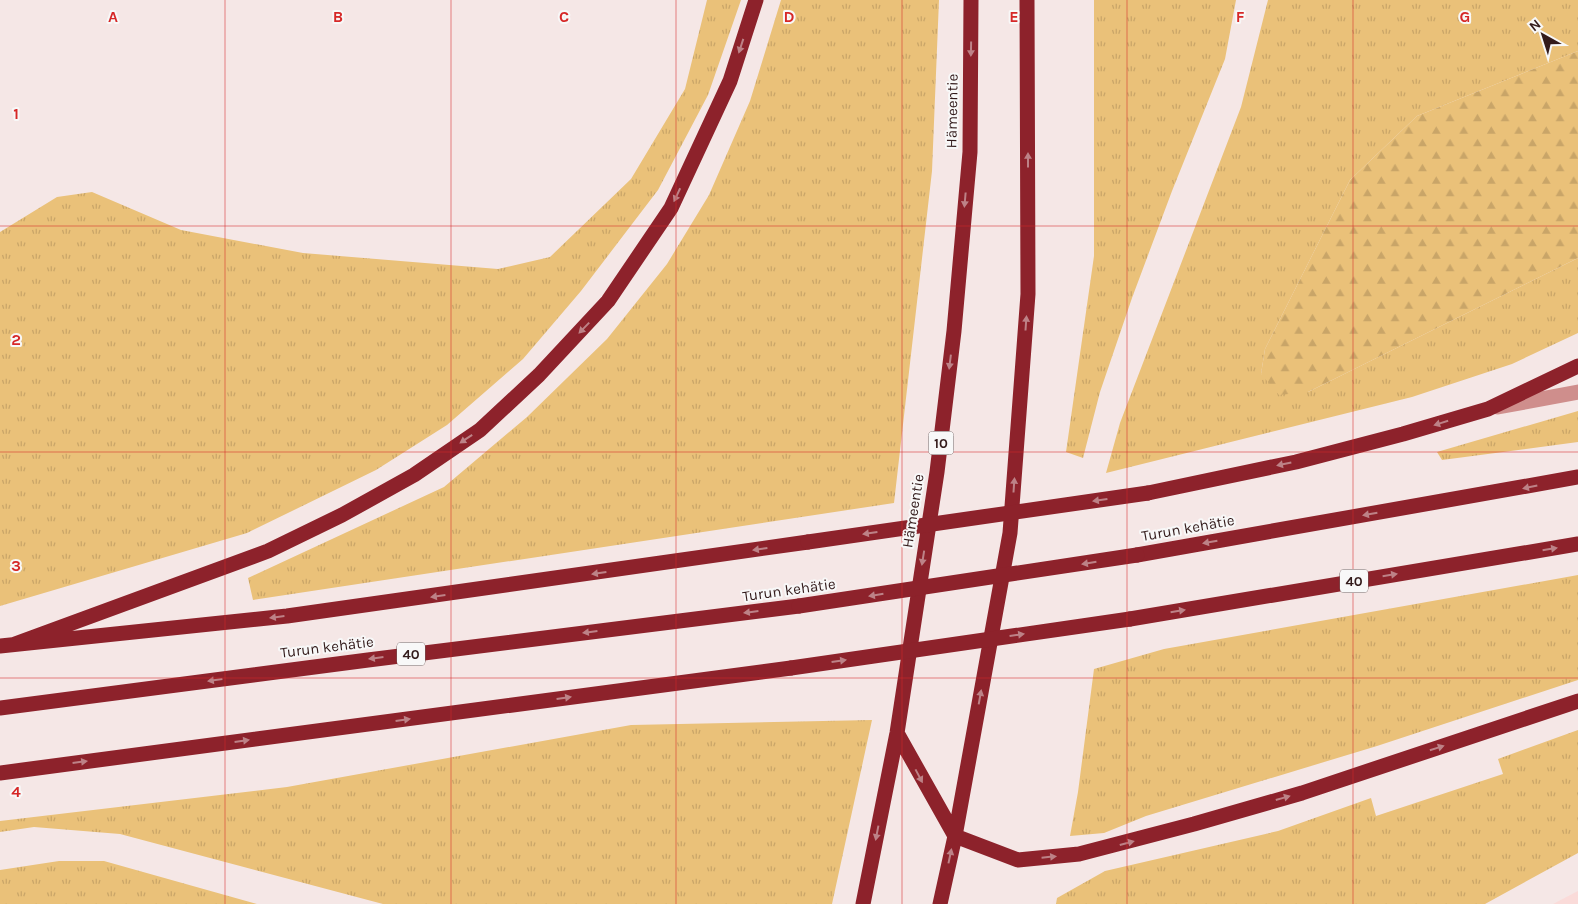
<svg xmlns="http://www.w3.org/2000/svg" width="1578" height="904" font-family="Karla,sans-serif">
<defs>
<pattern id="grass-tufts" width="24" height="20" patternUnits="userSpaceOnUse" patternTransform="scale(1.25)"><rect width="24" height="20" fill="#eac179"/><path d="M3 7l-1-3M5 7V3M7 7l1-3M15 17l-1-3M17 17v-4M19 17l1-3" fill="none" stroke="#c9a568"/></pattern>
<pattern id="forest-firs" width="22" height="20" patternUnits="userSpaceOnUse" patternTransform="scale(1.25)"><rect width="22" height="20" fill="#eac179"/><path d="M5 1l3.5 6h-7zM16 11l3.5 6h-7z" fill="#c9a568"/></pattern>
</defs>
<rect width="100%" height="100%" fill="#f5e7e6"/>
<!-- built -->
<path fill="#fadbd9" d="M1578,891v13h-25z"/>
<!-- grass -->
<path fill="url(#grass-tufts)" d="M707,0h34l-33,95 -50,95 -77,101 -58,68 -76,66 -71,45 -129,63 -247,73v-374l57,-35 35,-5 89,38 122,23 195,16 52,-12 81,-78 54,-90z
M781,0h158l-7,171 -38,332 -641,97 -5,-22 196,-91 83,-70 80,-78 60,-75 42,-69 41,-94z
M1094,0h142l-11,59 -53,132 -40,107 -32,94 -17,66 -17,-6 28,-196z
M1268,0h310v51l-161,65 -67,64 -85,169 -4,25 47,18 270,-134v75l-66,31 -100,33 -306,76 14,-50 121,-316z
M1578,411v31l-136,18 -5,-8z
M1578,575v105l-201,66 -231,70 -42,17 -34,3 8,-44 16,-123 70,-20z
M872,720l-40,184h-449l-263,-70 -86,-7 -34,5v-11l287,-34 344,-62z
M1578,730v123l-93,51h-429l1,-6 48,-27 173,-40 93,-33 5,18 127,-42 -5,-15z
M59,861h45l153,43h-257v-34z"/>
<!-- forest -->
<path fill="url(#forest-firs)" d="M1578,51v207l-270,134 -29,3 -18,-21 4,-25 85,-169 67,-64z"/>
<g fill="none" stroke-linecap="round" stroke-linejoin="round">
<!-- minor -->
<path stroke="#cf8e8c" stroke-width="15" d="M1498,407l80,-15"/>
<!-- highway -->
<path stroke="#8d222b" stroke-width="15" d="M1148,493l148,-31 107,-28 85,-25 90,-43
M1137,555l441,-78
M1130,619l448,-75
M15,644l253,-93 74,-36 72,-40 66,-45 59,-55 69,-74 63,-93 59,-127 26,-81
M0,646l287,-30 521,-74
M0,708l368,-48 431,-54
M897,733l58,103 63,24 61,-6 115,-30 108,-31 276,-92
M0,773l791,-105
M863,904l34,-171 40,-261 17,-141 16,-179 1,-152
M940,904l15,-68 55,-303 18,-239 -1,-294"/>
<!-- highway-bridge -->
<path stroke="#8d222b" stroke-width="15" d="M808,542l340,-49
M799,606l338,-51
M791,668l339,-49"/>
</g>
<!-- one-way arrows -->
<defs><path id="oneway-solid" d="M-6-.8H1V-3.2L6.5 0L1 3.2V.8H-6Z" transform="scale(1.25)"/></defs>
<g fill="#bd8287">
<use href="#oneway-solid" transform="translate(741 46) rotate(108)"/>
<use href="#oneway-solid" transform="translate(971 49) rotate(91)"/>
<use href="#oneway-solid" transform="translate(1028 160) rotate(-90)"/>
<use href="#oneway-solid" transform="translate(677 195) rotate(115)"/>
<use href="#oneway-solid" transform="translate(965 200) rotate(95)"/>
<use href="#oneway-solid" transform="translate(1026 323) rotate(-86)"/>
<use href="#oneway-solid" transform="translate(584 328) rotate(134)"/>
<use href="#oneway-solid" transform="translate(950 362) rotate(97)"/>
<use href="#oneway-solid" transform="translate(1441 423) rotate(163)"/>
<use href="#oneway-solid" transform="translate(466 439) rotate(146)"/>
<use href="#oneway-solid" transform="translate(1284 464) rotate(168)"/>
<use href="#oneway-solid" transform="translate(1014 485) rotate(-86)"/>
<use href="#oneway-solid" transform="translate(1530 487) rotate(168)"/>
<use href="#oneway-solid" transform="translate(1100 500) rotate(172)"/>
<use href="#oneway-solid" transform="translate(1370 514) rotate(170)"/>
<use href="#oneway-solid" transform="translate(870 533) rotate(172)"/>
<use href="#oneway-solid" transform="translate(1210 542) rotate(170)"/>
<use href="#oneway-solid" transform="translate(760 549) rotate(172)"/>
<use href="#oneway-solid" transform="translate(1550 549) rotate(-9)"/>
<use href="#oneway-solid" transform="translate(923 558) rotate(99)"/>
<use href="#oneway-solid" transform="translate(1089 563) rotate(171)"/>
<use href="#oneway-solid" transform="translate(599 573) rotate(172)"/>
<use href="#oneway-solid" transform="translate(1390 575) rotate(-9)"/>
<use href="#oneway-solid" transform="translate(876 595) rotate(171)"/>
<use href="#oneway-solid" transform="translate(438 596) rotate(172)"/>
<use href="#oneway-solid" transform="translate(1178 611) rotate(-9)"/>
<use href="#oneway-solid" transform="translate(751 612) rotate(173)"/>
<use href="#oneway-solid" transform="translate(277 617) rotate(173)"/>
<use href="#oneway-solid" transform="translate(590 632) rotate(173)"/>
<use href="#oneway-solid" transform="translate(1017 635) rotate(-8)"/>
<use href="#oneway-solid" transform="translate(376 658) rotate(173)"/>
<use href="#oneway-solid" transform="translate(839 661) rotate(-8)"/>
<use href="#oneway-solid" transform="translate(215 680) rotate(172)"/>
<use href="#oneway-solid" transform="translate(980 697) rotate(-80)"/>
<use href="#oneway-solid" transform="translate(564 698) rotate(-8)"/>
<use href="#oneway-solid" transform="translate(403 720) rotate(-8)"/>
<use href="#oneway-solid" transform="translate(242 741) rotate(-8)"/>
<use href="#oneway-solid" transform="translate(1437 748) rotate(-18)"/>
<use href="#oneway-solid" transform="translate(80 762) rotate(-7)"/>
<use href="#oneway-solid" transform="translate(919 776) rotate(62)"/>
<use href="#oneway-solid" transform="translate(1283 798) rotate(-16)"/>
<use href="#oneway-solid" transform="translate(877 833) rotate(101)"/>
<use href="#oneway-solid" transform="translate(1127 843) rotate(-15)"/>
<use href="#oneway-solid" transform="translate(950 856) rotate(-78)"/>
<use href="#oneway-solid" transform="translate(1049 857) rotate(-6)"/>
</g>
<!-- grid -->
<path fill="none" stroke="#d62828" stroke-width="1" stroke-opacity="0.55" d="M225,0v904M451,0v904M676,0v904M902,0v904M1127,0v904M1353,0v904M0,226h1578M0,452h1578M0,678h1578"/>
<g text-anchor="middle" stroke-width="4" stroke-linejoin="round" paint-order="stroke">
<!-- shield labels -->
<g fill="#f8f8f8" stroke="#6e5d5d" stroke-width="1">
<rect x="928.5" y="431.5" width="25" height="23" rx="4"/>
<rect x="1340" y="569.5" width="28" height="23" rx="4"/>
<rect x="397" y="642.5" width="28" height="23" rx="4"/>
</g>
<g font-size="14" font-weight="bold" fill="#331b1b">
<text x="941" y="448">10</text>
<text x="1354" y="586">40</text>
<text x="411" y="659">40</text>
</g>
<!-- street labels -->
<g font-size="15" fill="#331b1b" stroke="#f8f8f8">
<text transform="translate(952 111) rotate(-89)" y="5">Hämeentie</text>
<text transform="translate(913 511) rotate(-81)" y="5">Hämeentie</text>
<text transform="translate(1188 528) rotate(-10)" y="5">Turun kehätie</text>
<text transform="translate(789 590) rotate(-8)" y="5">Turun kehätie</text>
<text transform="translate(327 647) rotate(-7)" y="5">Turun kehätie</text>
</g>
</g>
<g font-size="16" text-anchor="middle" font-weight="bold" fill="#d62828" stroke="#f8f8f8" stroke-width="4" stroke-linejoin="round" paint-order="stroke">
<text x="113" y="22">A</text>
<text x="338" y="22">B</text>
<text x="564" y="22">C</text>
<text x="789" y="22">D</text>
<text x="1014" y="22">E</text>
<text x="1240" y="22">F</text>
<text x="1465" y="22">G</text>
<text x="16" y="119">1</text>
<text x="16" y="345">2</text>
<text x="16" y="571">3</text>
<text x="16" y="797">4</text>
</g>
<!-- north arrow -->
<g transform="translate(1543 35) rotate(321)" stroke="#f8f8f8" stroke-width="4" paint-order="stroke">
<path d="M0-4L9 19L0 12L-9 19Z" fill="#331b1b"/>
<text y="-8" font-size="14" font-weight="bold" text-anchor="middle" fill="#331b1b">N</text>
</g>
</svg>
